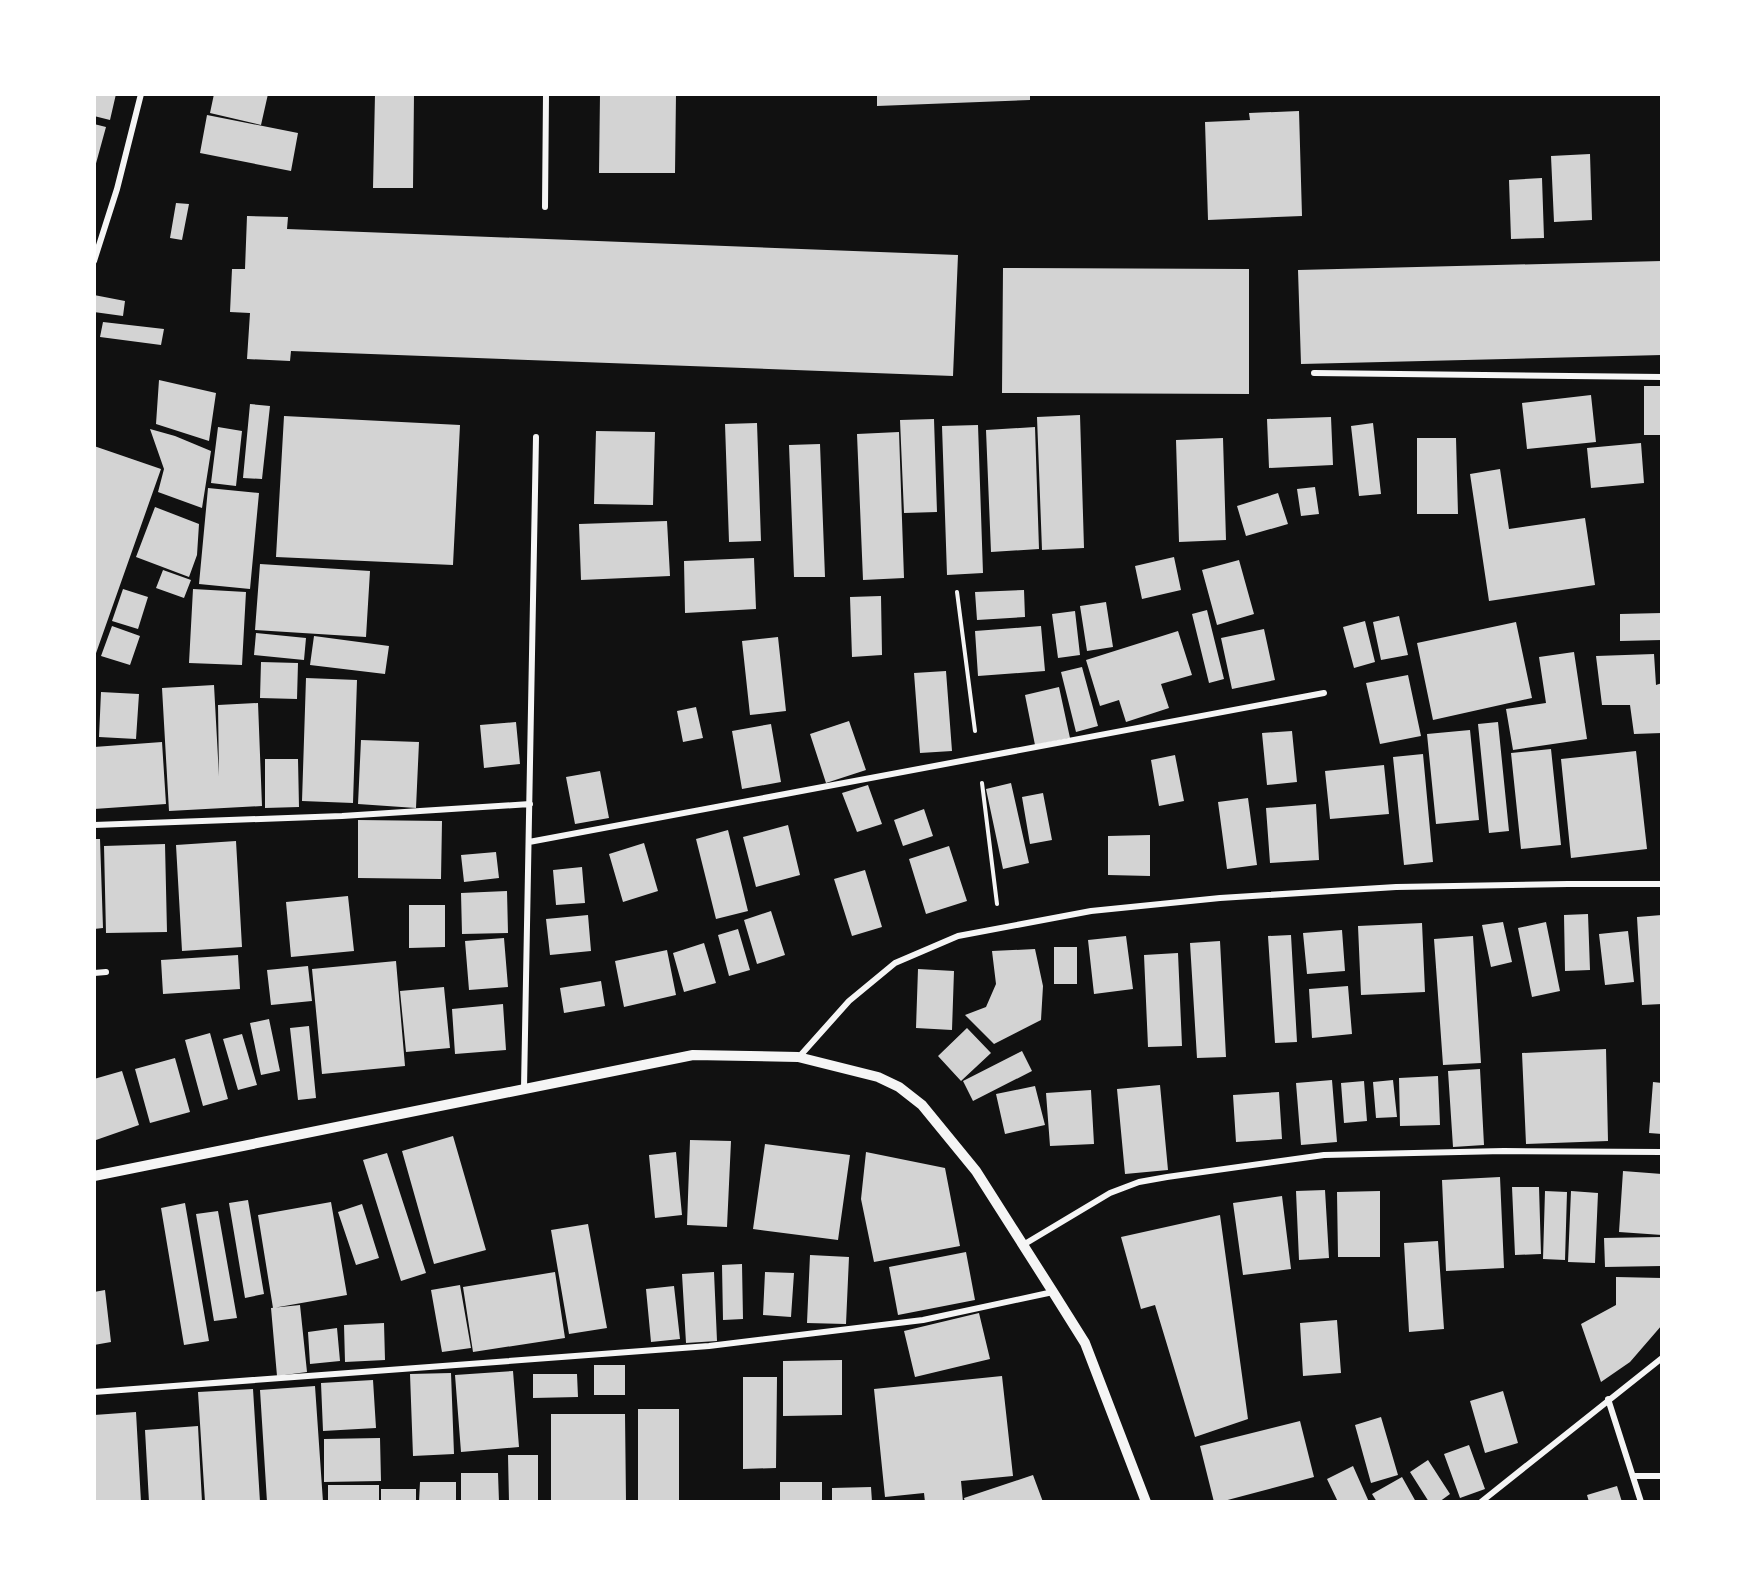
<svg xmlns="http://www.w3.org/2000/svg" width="1756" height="1596" font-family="Barlow,sans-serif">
<rect width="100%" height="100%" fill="#111"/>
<!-- building -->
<path fill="#d3d3d3" d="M94,94h22l-6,26 -16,-4z
M214,94h54l-7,31 -51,-12z
M375,94h39l-1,94h-40z
M600,94h76l-1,79h-76z
M877,94h153v6l-153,6z
M1299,111l3,105 -94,4 -3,-98 45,-2 -1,-7z
M207,115l91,18 -7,38 -91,-18z
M94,124l12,3 -11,40h-1z
M1590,154l2,66 -38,2 -3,-66z
M1542,178l2,60 -33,1 -2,-59z
M176,203l13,1 -7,36 -12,-2z
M247,216l41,1 -1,12 671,26 -5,121 -662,-25 -1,10 -43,-2 3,-46 -20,-1 2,-43h13z
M1662,261v94l-361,9 -3,-94z
M1003,268l246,1v125l-247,-1z
M94,295l31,6 -2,15 -29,-4z
M103,322l61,7 -3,16 -61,-8z
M159,380l57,13 -7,48 -53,-17z
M1644,386h18v49h-18z
M1591,395l5,47 -69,7 -5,-46z
M250,404l20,2 -8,73 -19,-1z
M1080,415l4,133 -42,2 -5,-133z
M284,416l176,9 -7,140 -177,-8z
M1331,417l2,48 -64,3 -2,-49z
M934,419l3,93 -33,1 -4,-93z
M757,423l4,118 -32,1 -4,-118z
M1373,423l8,71 -22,2 -8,-70z
M978,425l5,148 -36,2 -5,-149z
M218,427l24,4 -6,55 -25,-3z
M1035,427l4,122 -48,3 -5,-122z
M150,429l25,7 36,15 -9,57 -44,-16 6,-23z
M596,431l59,1 -2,73 -59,-1z
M899,432l5,146 -41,2 -6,-146z
M1223,438l3,102 -47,2 -3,-102z
M1417,438h39l2,76h-41z
M1641,443l3,40 -53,5 -4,-40z
M820,444l5,133h-31l-5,-132z
M94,446l67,23 -66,187h-1z
M1500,469l9,60 76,-11 10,67 -106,16 -19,-127z
M1315,487l4,27 -18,2 -4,-27z
M208,488l51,5 -9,96 -51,-5z
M1278,493l10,31 -42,12 -9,-30z
M155,507l44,17 -2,31 -8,22 -53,-20z
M667,521l3,55 -89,4 -2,-56z
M1174,557l7,33 -39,9 -7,-33z
M754,558l2,51 -71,4 -1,-52z
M1239,560l15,54 -37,11 -15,-55z
M260,564l110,7 -4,66 -111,-7z
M163,570l28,10 -7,18 -28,-10z
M123,589l25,8 -10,32 -26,-8z
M193,589l53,3 -4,73 -53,-2z
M1024,590l1,27 -48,3 -2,-28z
M881,596l1,59 -30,2 -2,-60z
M1106,602l7,45 -26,4 -7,-45z
M1207,610l17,69 -15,4 -17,-69z
M1075,611l5,44 -22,3 -6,-44z
M1662,613v27l-42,1v-27z
M1399,616l9,39 -27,5 -8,-38z
M1365,621l10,41 -21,6 -11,-41z
M1516,622l16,76 -99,22 -16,-77z
M112,626l28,10 -10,29 -29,-9z
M1041,626l4,45 -67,5 -3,-45z
M1264,629l11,51 -43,9 -11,-51z
M1178,631l14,44 -31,9 8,24 -43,14 -7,-22 -19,6 -14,-46z
M256,633l50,5 -2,22 -50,-5z
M314,636l75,10 -4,28 -75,-9z
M778,637l8,74 -36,4 -8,-74z
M1574,652l13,87 -74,11 -7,-41 40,-6 -7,-46z
M1654,654l2,31 6,-2v50l-28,1 -4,-29h-28l-6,-49z
M261,662l37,1 -1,36 -37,-1z
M1082,667l16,59 -22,6 -15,-60z
M946,671l6,80 -32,2 -6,-80z
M1408,675l13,61 -41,8 -14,-61z
M306,678l51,2 -4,123 -51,-2z
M214,685l5,91 -1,-71 40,-2 4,103 -93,5 -7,-123z
M1059,687l11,51 -35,7 -10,-50z
M101,692l38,2 -3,45 -37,-2z
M696,707l7,31 -20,4 -6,-31z
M849,721l17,49 -40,13 -16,-49z
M516,722l4,42 -36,4 -4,-43z
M1498,722l11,109 -20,2 -11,-109z
M771,724l10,58 -39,7 -10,-58z
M1470,730l9,90 -43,4 -9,-90z
M1292,731l5,51 -30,3 -5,-52z
M361,740l58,2 -3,66 -58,-4z
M162,742l4,62 -72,5v-62z
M1551,749l10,96 -40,4 -10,-96z
M1636,751l11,98 -76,9 -10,-99z
M1423,754l10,108 -29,3 -11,-108z
M1175,755l9,46 -25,5 -8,-46z
M265,759h33l1,48 -34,1z
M1384,765l5,49 -59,5 -5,-48z
M600,771l9,47 -34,6 -9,-47z
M1011,783l18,80 -26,6 -17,-80z
M868,785l14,39 -25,8 -15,-39z
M1043,793l9,47 -22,4 -8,-47z
M1248,798l9,67 -30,4 -9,-67z
M1316,804l3,56 -49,3 -4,-55z
M924,809l9,27 -30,10 -9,-26z
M358,820l84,1 -1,58 -83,-1z
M788,825l12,50 -44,12 -13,-50z
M728,830l20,81 -32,8 -20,-80z
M1150,835v41l-42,-1v-39z
M94,839h6l3,89 -9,1z
M236,841l6,106 -60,4 -6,-106z
M644,843l14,48 -35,11 -14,-48z
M165,844l2,88 -61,1 -2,-87z
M949,846l18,55 -41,13 -17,-55z
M496,852l3,26 -35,4 -3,-27z
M582,867l3,36 -29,2 -3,-35z
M865,870l17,57 -30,9 -18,-57z
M507,891l1,42 -46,1 -1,-41z
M348,896l6,55 -63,6 -5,-55z
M409,905h36v42l-36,1z
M771,911l14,44 -28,9 -13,-44z
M1588,914l2,56 -25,1 -1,-56z
M588,915l3,36 -41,4 -4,-36z
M1662,915v89l-20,1 -5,-88z
M1503,922l9,40 -21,5 -9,-42z
M1546,922l14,69 -28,6 -14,-69z
M1422,923l3,69 -64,3 -3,-69z
M738,929l12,41 -21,6 -11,-41z
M1342,930l3,41 -38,3 -4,-41z
M1628,931l6,51 -29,3 -6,-51z
M1291,935l6,107 -22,1 -7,-107z
M1126,936l7,53 -39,5 -6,-54z
M1473,936l8,127 -38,2 -9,-126z
M504,938l4,49 -39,3 -4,-49z
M1220,941l6,116 -29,1 -7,-115z
M704,943l12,40 -32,9 -11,-39z
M1054,947h23v37h-23z
M1035,949l8,37 -2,34 -47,24 -29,-29 21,-8 10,-23 -4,-33z
M667,950l9,45 -52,12 -9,-46z
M1178,953l4,93 -34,1 -4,-92z
M238,955l2,34 -77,5 -2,-34z
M396,961l9,105 -83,8 -10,-105z
M308,966l4,35 -41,4 -4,-35z
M918,969l36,2 -2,59 -36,-2z
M601,981l4,25 -41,7 -4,-25z
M1348,986l4,48 -40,4 -3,-49z
M444,987l6,61 -44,4 -6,-61z
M503,1004l3,46 -51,4 -3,-45z
M269,1019l11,52 -19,4 -11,-52z
M309,1026l7,72 -18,2 -8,-72z
M967,1028l24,25 -30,28 -23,-25z
M210,1033l18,66 -25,7 -18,-66z
M242,1034l15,51 -19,5 -15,-51z
M1606,1049l2,92 -82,3 -4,-91z
M1022,1051l10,20 -59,30 -10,-20z
M175,1058l15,54 -40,11 -15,-54z
M1480,1069l4,76 -31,2 -5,-76z
M122,1071l17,54 -43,15 -2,-61z
M1438,1076l2,49 -40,1 -1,-48z
M1332,1080l5,62 -36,3 -5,-62z
M1393,1080l4,37 -21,1 -3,-36z
M1364,1081l3,40 -23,2 -3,-40z
M1653,1082l9,1v51l-13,-1z
M1160,1085l8,85 -43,4 -8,-85z
M1035,1086l10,39 -40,9 -9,-40z
M1091,1090l3,54 -44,2 -4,-53z
M1279,1092l3,47 -46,3 -3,-47z
M453,1136l33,114 -52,14 -32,-113z
M690,1140l41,1 -4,86 -40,-2z
M765,1144l85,11 -12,85 -85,-11z
M676,1152l6,63 -27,3 -6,-63z
M866,1152l79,16 15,78 -86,16 -13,-63z
M387,1153l39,120 -25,8 -38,-121z
M1623,1171l39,3v61l-43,-3z
M1500,1177l4,91 -58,3 -4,-91z
M1512,1187h27l2,67 -26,1z
M1325,1190l4,68 -30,2 -3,-69z
M1380,1191v66h-42l-1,-65z
M1545,1191l22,1 -2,68 -22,-1z
M1571,1191l27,2 -3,70 -27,-1z
M1282,1196l9,73 -48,6 -10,-72z
M248,1200l16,94 -19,4 -16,-95z
M331,1202l16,93 -74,13 -15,-93z
M185,1203l24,138 -25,4 -23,-137z
M362,1204l17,54 -23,7 -18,-53z
M218,1211l19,107 -23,3 -18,-107z
M1220,1215l28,204 -53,18 -40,-132 -14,4 -20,-72z
M588,1224l19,104 -38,6 -18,-104z
M1662,1237v29l-57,1 -1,-29z
M1438,1241l6,88 -35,3 -5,-89z
M966,1252l9,48 -77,15 -9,-48z
M810,1255l39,2 -3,67 -39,-1z
M742,1264l1,55 -20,1 -1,-55z
M555,1272l10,66 -92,14 -10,-65z
M714,1272l3,69 -31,2 -4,-69z
M765,1272l29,1 -3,44 -28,-2z
M1616,1277l46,1v47l-32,37 -29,20 -20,-58 35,-19z
M460,1285l11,63 -29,4 -11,-62z
M674,1286l6,53 -29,3 -5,-53z
M105,1290l6,52 -17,3v-53z
M300,1305l7,67 -30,4 -6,-68z
M979,1313l11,46 -75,18 -11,-46z
M1337,1320l4,53 -38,3 -3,-53z
M384,1323l1,37 -40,2 -1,-37z
M337,1328l3,33 -30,3 -2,-32z
M842,1360v55l-59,1v-55z
M594,1365h31v30h-31z
M513,1371l6,76 -58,5 -6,-77z
M451,1373l3,81 -41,2 -3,-82z
M533,1374h44l1,23 -45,1z
M1002,1376l11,100 -52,5 2,21h-38l-1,-9 -39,4 -11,-108z
M743,1377h34l-1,91 -33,1z
M373,1380l3,48 -53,3 -2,-48z
M315,1386l8,116h-56l-7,-112z
M253,1389l7,113h-55l-7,-110z
M1503,1391l15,52 -33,10 -15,-52z
M638,1409h41v93h-41z
M136,1412l5,90h-47v-87z
M551,1414h74l1,88h-75z
M1381,1417l17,58 -27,8 -16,-58z
M1300,1421l14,56 -94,25h-6l-14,-56z
M198,1426l4,76h-53l-4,-72z
M380,1438l1,43 -57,1v-43z
M1469,1445l16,44 -25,9 -16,-44z
M508,1455h30v47h-29z
M1428,1460l22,34 -11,8h-10l-19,-30z
M1353,1466l16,36h-31l-11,-23z
M461,1473h37l1,29h-38z
M1033,1475l10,27h-78l-1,-4z
M1402,1477l14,25h-39l-5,-8z
M420,1482h36v20h-37z
M780,1482h42v20h-42z
M328,1485h51v17h-51z
M1617,1486l5,16h-33l-2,-7z
M871,1487l1,15h-40v-14z
M381,1489h35v13h-35z"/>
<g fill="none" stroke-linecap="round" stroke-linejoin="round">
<!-- path -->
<path stroke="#f5f5f5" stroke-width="4" d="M957,592l18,139
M982,783l15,121"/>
<!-- minor -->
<path stroke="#f5f5f5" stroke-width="6" d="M545,207l1,-113
M94,261l23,-72 24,-95
M1314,373l348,4
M94,825l248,-9 188,-12
M529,842l795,-149
M94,973l12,-1
M799,1057l50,-56 46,-38 63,-27 133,-25 129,-13 176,-11 172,-3h94
M524,1088l12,-651
M1023,1245l87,-52 29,-11 28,-5 157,-22 180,-4 158,1
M94,1392l615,-46 214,-26 130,-28
M1608,1399l33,103
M1633,1476h29
M1481,1502l181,-144"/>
<!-- tertiary -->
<path stroke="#f5f5f5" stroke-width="10" d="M94,1176l599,-121 105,2 80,20 21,10 23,18 54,66 77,121 32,51 61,159"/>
</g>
<!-- border -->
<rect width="1756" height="1596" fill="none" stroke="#ffffff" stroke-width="192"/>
</svg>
